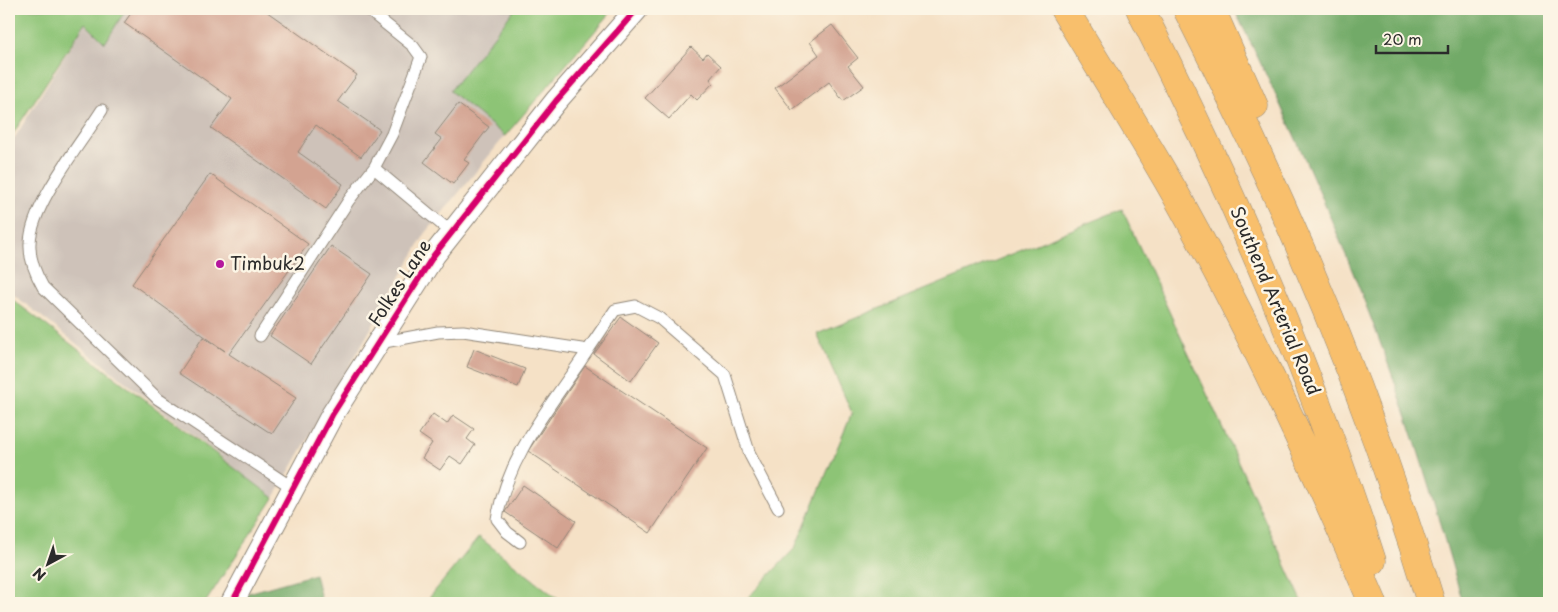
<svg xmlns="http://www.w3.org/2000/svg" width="1558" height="612" font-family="'Playpen Sans',sans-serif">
<rect width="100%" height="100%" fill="#fcf5e5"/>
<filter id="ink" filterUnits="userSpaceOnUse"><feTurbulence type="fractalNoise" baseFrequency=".02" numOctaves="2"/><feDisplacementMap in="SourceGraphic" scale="10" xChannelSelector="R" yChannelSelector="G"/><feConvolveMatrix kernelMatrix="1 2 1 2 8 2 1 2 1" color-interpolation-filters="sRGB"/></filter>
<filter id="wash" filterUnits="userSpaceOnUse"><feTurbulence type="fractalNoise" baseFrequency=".0096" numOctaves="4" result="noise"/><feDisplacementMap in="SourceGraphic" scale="20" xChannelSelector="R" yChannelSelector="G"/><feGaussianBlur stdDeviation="1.12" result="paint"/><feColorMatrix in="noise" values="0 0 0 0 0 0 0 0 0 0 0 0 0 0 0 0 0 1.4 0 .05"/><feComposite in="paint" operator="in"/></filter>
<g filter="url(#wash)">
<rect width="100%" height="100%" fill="#f5e1c6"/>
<!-- industrial -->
<path fill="#cec2b9" d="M126,9h389l-64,82 54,45 -80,98 -151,264 -265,-207v-144l76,-124 20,20z"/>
<!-- green -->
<path fill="#8dc476" stroke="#5c7850" d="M9,9h117l-21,34 -20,-20 -76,117z
M515,9h99l-109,127 -55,-45z
M1122,209l181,394h-560l52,-55 57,-135 -35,-79z
M9,297l265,201 -69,105h-196z
M479,537l84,66h-138z"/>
<!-- forest -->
<path fill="#72aa67" stroke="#4e6a49" d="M1234,9h315v594h-86c-20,-68 -39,-138 -63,-206 -47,-133 -103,-262 -166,-388z
M315,574l7,29h-109z"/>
<g id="blocks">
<!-- building -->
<path fill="#d3a391" d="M134,9h129l94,66 -19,26 42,29 -19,27 -45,-32 -18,27 45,32 -17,25 -115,-81 21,-29 -108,-76z
M832,25l26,33 -10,8 16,20 -21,15 -14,-19 -37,28 -17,-22 44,-33 -9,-13z
M691,47l12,11 4,-5 14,13 -11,13 3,4 -16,17 -6,-6 -22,25 -24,-21z
M458,104l31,23 -25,33 5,3 -16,21 -29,-22 18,-23 -7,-5z
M210,174l98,70 -79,110 67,44 -24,36 -93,-61 24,-36 22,14 -93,-67z
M331,246l41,28 -61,90 -41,-28z
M621,317l37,26 -27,38 -37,-27z
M474,349l51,20 -7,18 -51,-20z
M585,366l122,82 -57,85 -122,-82z
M433,414l14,10 6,-9 21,14 -7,10 8,6 -13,19 -12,-8 -10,14 -18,-12 10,-15 -13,-9z
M523,485l53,36 -18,27 -53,-36z"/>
</g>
</g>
<g filter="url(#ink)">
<use href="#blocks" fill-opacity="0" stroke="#908678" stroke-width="1"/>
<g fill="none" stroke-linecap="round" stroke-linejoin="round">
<!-- service casing -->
<g stroke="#908678" stroke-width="13">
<path id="service" d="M367,9l46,37 8,11 -29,77 -18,34
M102,110c-21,33 -71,95 -72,133 -1,16 5,30 13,44l115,112 135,89
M260,336l89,-136 25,-32 78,65
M379,343l59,-11 25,-1 125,19c-35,53 -80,104 -91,169l10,13 13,10
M588,350l27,-40 21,-4 23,12 66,57 25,80 28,53"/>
</g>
<!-- minor casing -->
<g stroke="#908678" stroke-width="24">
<path id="minor" d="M232,603l100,-188 102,-160 122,-154 81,-92"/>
</g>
<!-- trunk casing -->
<g stroke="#908678" stroke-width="29">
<path id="trunk" d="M1064,9c39,65 80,129 117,195 71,129 134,263 192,399
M1140,9c91,178 171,361 232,552
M1187,9c98,190 182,389 244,594
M1211,9l43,97"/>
</g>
<!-- service -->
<use href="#service" stroke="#fff" stroke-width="11"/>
<!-- minor -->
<use href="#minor" stroke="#fff" stroke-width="22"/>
<!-- trunk -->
<use href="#trunk" stroke="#f8bf6c" stroke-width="28"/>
<!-- cycleway casing -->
<g stroke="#fcf5e5" stroke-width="9">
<path id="cycleway" d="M232,603l100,-188 102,-160 122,-154 81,-92"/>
</g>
<!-- cycleway -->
<use href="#cycleway" stroke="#d6006c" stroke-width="6"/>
</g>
</g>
<!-- markers -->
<circle fill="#b5179e" stroke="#fcf5e5" stroke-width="2" cx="220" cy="264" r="5"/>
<g text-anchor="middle" stroke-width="5" stroke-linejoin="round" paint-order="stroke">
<!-- poi labels -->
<g font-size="18" fill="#2b2b2b" stroke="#fcf5e5" text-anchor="start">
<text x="230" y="270">Timbuk2</text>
</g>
<!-- street labels -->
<g font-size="18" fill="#2b2b2b" stroke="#fcf5e5">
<text transform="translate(400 283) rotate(-57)" y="6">Folkes Lane</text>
<text transform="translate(1275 301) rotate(67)" y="6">Southend Arterial Road</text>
</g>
</g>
<!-- margin -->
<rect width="1558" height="612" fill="none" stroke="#fcf5e5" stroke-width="30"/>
<!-- north arrow -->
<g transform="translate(48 564) rotate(220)" stroke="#fcf5e5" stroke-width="4" paint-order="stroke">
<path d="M0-4L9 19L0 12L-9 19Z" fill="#2b2b2b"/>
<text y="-8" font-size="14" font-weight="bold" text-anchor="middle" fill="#2b2b2b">N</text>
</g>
<!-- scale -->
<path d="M1376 45v8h72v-8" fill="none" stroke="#2b2b2b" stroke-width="2.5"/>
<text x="1383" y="45" font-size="15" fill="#2b2b2b" stroke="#fcf5e5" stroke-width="4" paint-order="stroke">20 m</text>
</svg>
